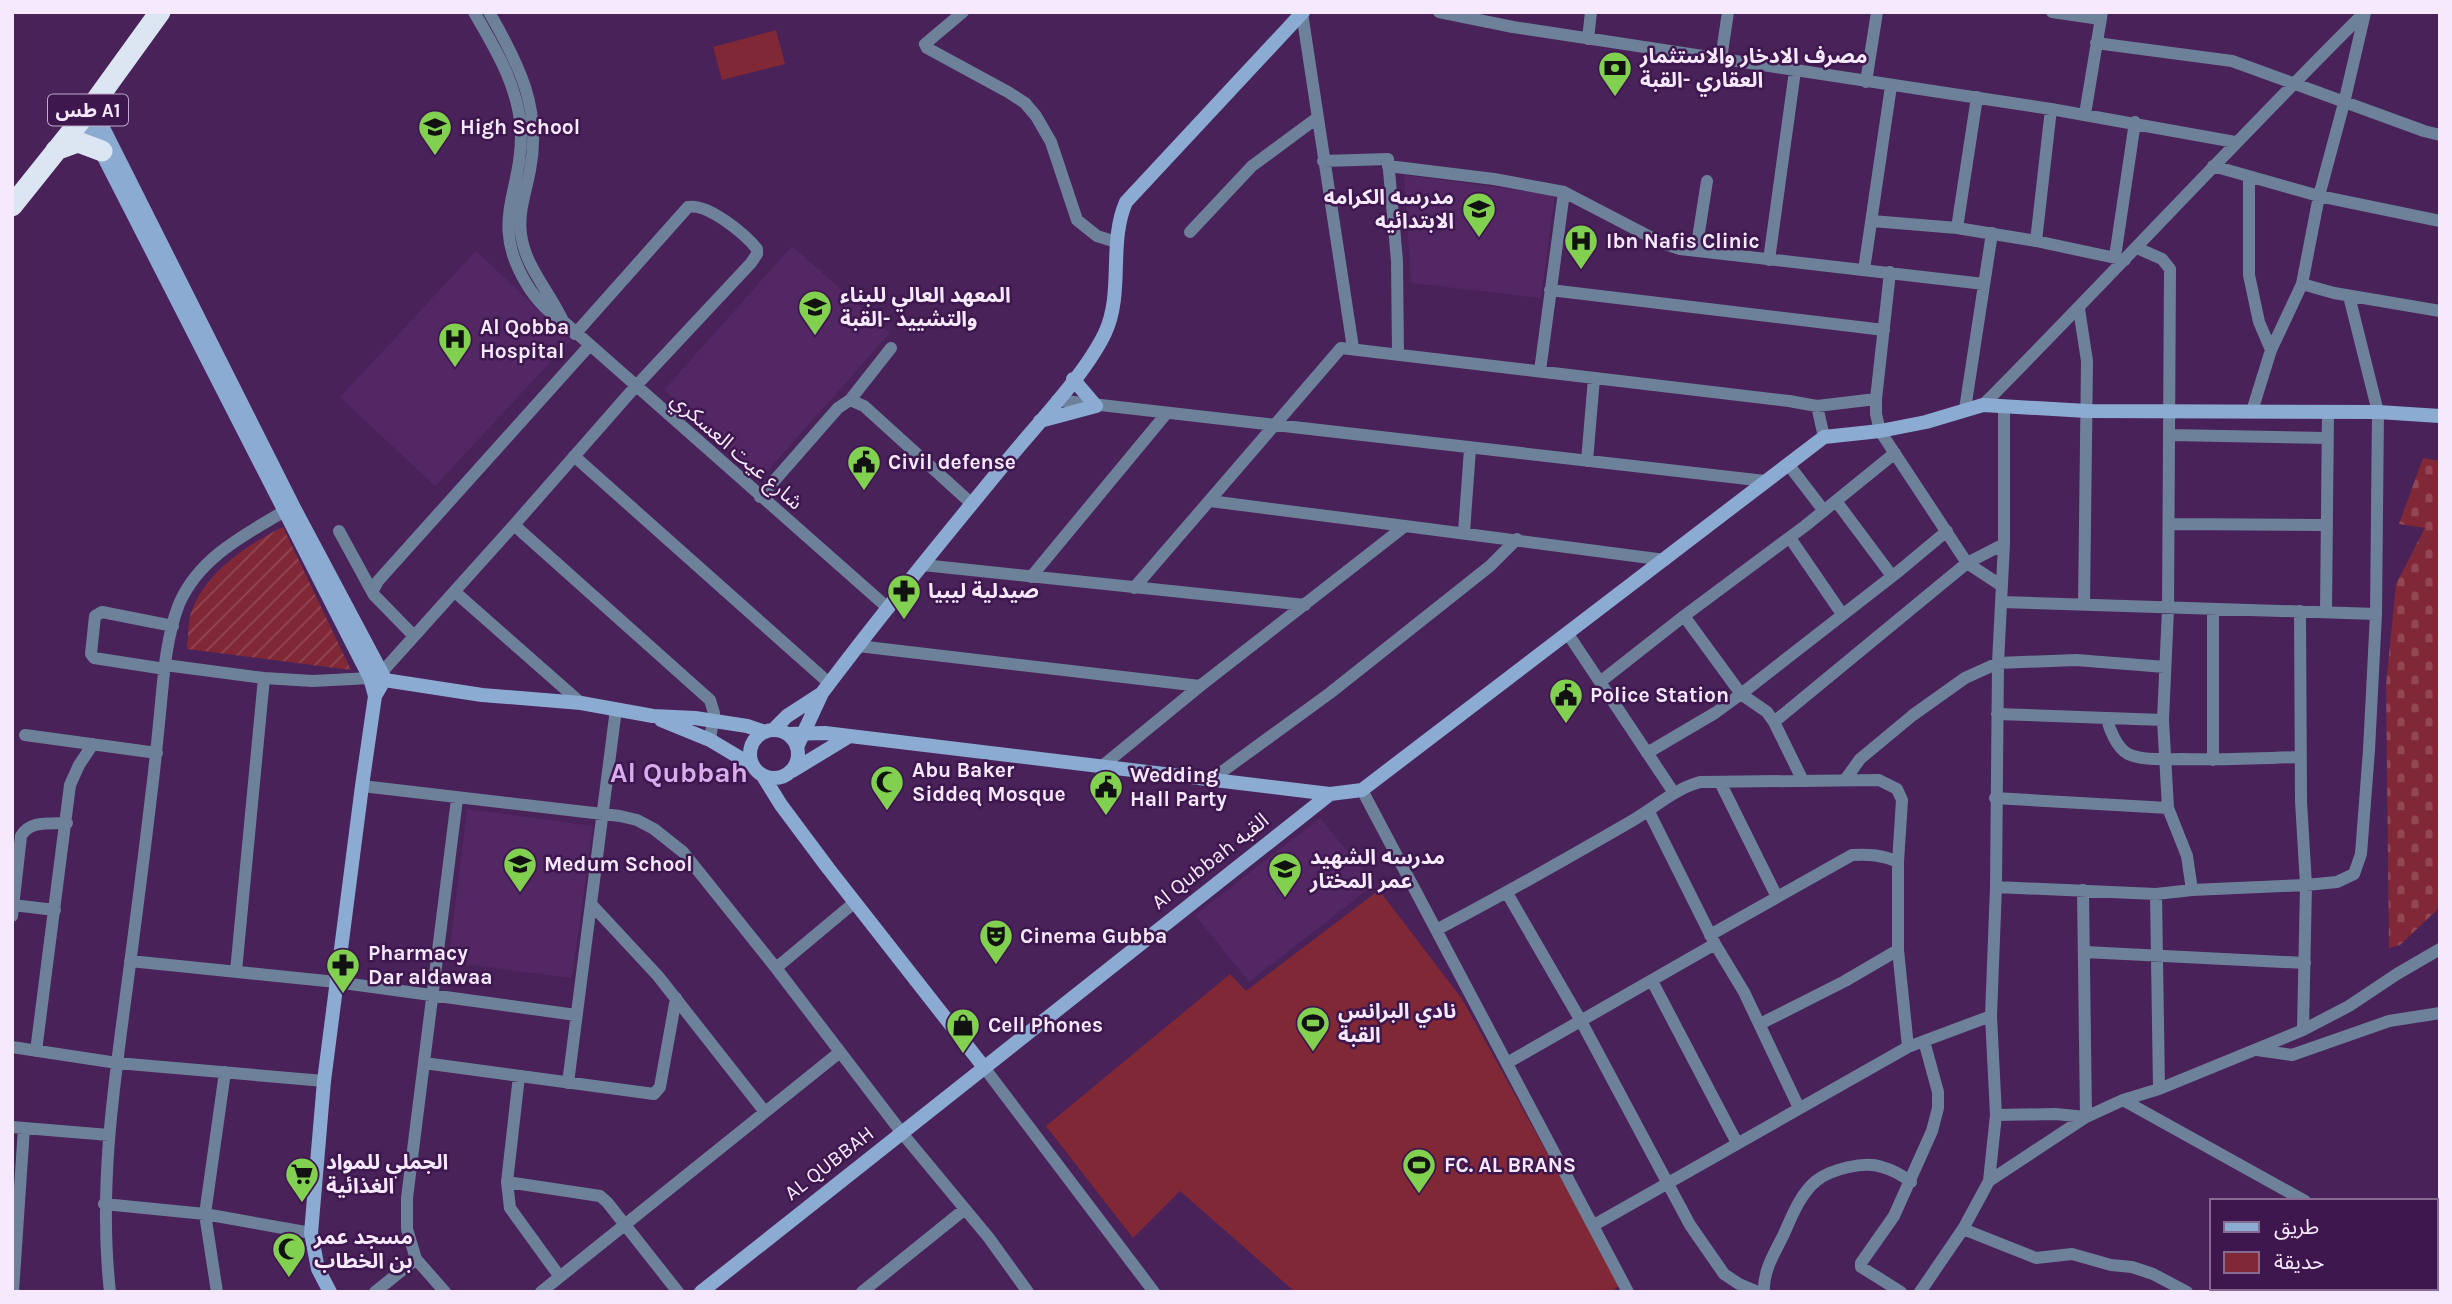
<svg xmlns="http://www.w3.org/2000/svg" width="2452" height="1304" font-family="Karla,'Noto Sans Arabic',sans-serif">
<defs>
<pattern id="cemetery-stones" width="16" height="16" patternUnits="userSpaceOnUse" patternTransform="scale(1.75)"><rect width="16" height="16" fill="#812836"/><path d="M2 7V4a2 2 0 0 1 4 0v3zM10 15v-3a2 2 0 0 1 4 0v3z" fill="#934754"/></pattern>
<pattern id="garden-furrows" width="10" height="10" patternUnits="userSpaceOnUse" patternTransform="scale(1.75)"><rect width="10" height="10" fill="#812836"/><path d="M-1 1l2-2M0 10L10 0M9 11l2-2" fill="none" stroke="#934754"/></pattern>
</defs>
<rect width="100%" height="100%" fill="#482258"/>
<!-- built -->
<path fill="#532764" d="M1404,175l151,20 -14,103 -130,-15z
M792,246l98,87 -128,144 -98,-87z
M476,251l95,89 -136,146 -95,-89z
M467,809l126,17 -21,152 -124,-16z
M1320,818l55,66 -126,98 -54,-67z"/>
<!-- green -->
<path fill="#812836" d="M776,30l9,34 -63,16 -9,-33z
M1379,890l83,109 158,286 -9,7h-316l-115,-101 -47,47 -87,-112 184,-152 16,17z"/>
<!-- cemetery -->
<path fill="url(#cemetery-stones)" d="M2423,458l17,3v446l-40,38 -11,3 -3,-263 10,-101 29,-56 -26,-4z"/>
<!-- garden -->
<path fill="url(#garden-furrows)" d="M283,527l68,143 -164,-21c1,-10 1,-23 3,-33 12,-41 56,-71 93,-89z"/>
<g fill="none" stroke-linecap="round" stroke-linejoin="round">
<!-- street -->
<path stroke="#6d819a" stroke-width="12" d="M474,12c22,38 45,75 47,120 1,62 -32,89 5,151 10,17 21,29 37,38l325,287
M489,12c30,52 53,97 41,158 -4,22 -12,42 -9,64 4,33 29,58 42,87
M963,12l-38,32 2,4 81,44 17,11 11,13 15,26 26,78 20,16 19,6
M1439,12l74,15 538,82 184,33
M2052,12l48,7
M1302,13l51,335
M1588,39l3,-27
M2096,43l136,18 192,70 16,4
M1721,59l7,-47
M1866,82l11,-70
M2085,114l17,-102
M1323,161l65,-2 9,102 1,93
M1388,166l106,13 70,13 98,51 18,6 304,35
M2213,166l106,30 121,25
M2249,177v98l10,47 12,28
M1872,221l85,7 79,13 89,19
M1957,228l20,-131
M1190,232l62,-66 65,-48
M2036,241l15,-132
M2137,248l25,11 8,10 -2,340 -5,111 5,88 19,48 5,34
M1696,251l11,-70
M2115,257l20,-135
M1769,260l26,-189
M1864,270l27,-184
M1890,272l-14,127v15l4,17 87,132 35,23
M2302,284l32,9 106,18
M1550,290l334,40
M2079,309l8,52 -3,244
M1540,371l24,-179
M850,400l14,6 108,98
M1057,400l708,81
M1983,405c129,-130 252,-264 382,-393
M1817,406l7,31
M1965,409l27,-176
M2252,411l19,-61 31,-66 17,-88 25,-93 21,-90
M2170,435l157,3
M574,456l255,227
M1587,461l7,-83
M1788,464l36,47
M760,497l78,-89 12,-8 41,-52
M1210,501c152,20 303,38 455,59
M1836,501l56,75
M2169,524l156,1
M514,525l196,175 4,13 -4,27
M339,531l35,64 40,41
M1464,532l6,-83
M1790,538l52,76
M923,565l382,40
M1031,577l135,-163
M1134,588l207,-240 448,53 28,5 59,-7
M373,590l5,-9 211,-235
M455,592l126,111
M2001,602l375,12
M2213,609v151
M2300,611l1,190 5,84 -3,145
M2326,611l2,-199
M1684,616l57,78 26,18 7,10 29,59
M1568,634l106,159
M858,646l342,40
M165,665l99,13 49,3 57,-3
M165,669l-71,-11 -3,-4 4,-38 7,-4 71,14
M382,672l132,-147 121,-138 116,-124 6,-9v-5c-12,-15 -49,-46 -69,-42l-113,127
M1600,682l84,-66 121,-90 90,-73
M1997,714l166,6
M2107,718c2,11 10,30 21,36 15,7 37,5 54,5 39,1 79,-1 119,-2
M1774,722l193,-159 37,-19
M25,735l132,18
M1647,753l68,-40 26,-19 158,-123 48,-40
M1100,768l100,-82 205,-160
M1212,779l118,-86 160,-127 27,-27
M1845,780l15,-21 53,-44 52,-37 33,-15 78,-3 89,7
M1720,782l57,115
M362,786l258,30 17,4 17,9 29,23 93,116 126,165 87,105 39,54
M1362,790l266,502
M1995,798l173,10
M1649,812l66,132 29,48 55,116
M1996,887l160,7 36,-4 114,-5 31,-3 17,-8 7,-20 8,-104 7,-136 2,-202 -29,-116
M1507,893l74,128 109,204 34,49 15,10 19,8
M2156,894l3,195
M13,905l42,5
M592,905l66,71 107,136
M12,916l9,-80c9,-16 29,-12 46,-13
M1438,929c65,-34 128,-70 192,-107 23,-13 44,-33 70,-40l179,-2 18,9 5,11 -4,62v88l10,97
M1710,935l142,-80c18,-1 30,0 46,7
M2085,952l220,11
M130,961l206,21 240,33
M776,968l79,-66
M236,971l28,-293
M1652,981l85,162
M1760,1024l85,-43 53,-31
M12,1047l105,16 207,18
M2257,1050l35,5 97,-34 51,-8
M36,1051l34,-266 9,-20 14,-21
M424,1063l230,31 6,-7 16,-89
M1507,1063l208,-119
M983,1066l171,226
M519,1076l-12,106 3,26 50,69
M568,1083l48,-374
M2123,1100l182,101
M1996,1115l59,-1 31,3 37,-17 36,-11 144,-59 46,-24 48,-32 43,-25
M12,1127l97,8
M1989,1181l97,-64 -3,-227
M507,1182l93,14 7,6 71,90
M104,1204l101,10 106,19
M1594,1225l314,-178 83,-31 5,-129 2,-224 6,-119v-138
M1963,1229l73,29 36,-4 39,11 21,2 21,7 34,18
M2436,1271l4,2
M13,1292l11,-164
M110,1292c-11,-97 2,-194 15,-290 9,-68 18,-136 26,-205 4,-31 7,-63 10,-94 3,-33 6,-68 18,-99 21,-49 71,-72 114,-98
M217,1292l-12,-78 20,-142
M375,1292l41,-33
M445,1292l-29,-33 -9,-30v-31l50,-399
M541,1292l299,-240
M862,1292l103,-83
M1764,1292c-1,-21 10,-38 19,-56 8,-18 17,-42 33,-55 15,-12 48,-20 66,-14 11,3 20,8 29,15
M1901,1292l-40,-25v-4l33,-47 38,-85 6,-23v-16l-14,-51
M1920,1292l43,-63 26,-48 7,-66 -5,-99
M2396,1292l2,-4"/>
<!-- secondary -->
<path stroke="#8cabd3" stroke-width="14" d="M92,106l201,400 92,173 -10,17 -13,90 -38,295 -13,152 7,36 12,23
M83,116l287,562 5,18
M1040,421l56,-15 -23,-27
M378,679l104,16 99,8 72,13 42,2 52,8 18,6
M661,720l49,20 42,25
M750 754a24 24 0 1 1 48 0a24 24 0 1 1-48 0Z
M773,730l14,-14 34,-22
M788,734l37,-1 505,61 32,-4 462,-353 56,-6 46,-9 57,-17 104,6 291,1 62,4
M797,747l25,-54c61,-81 125,-159 189,-237 29,-35 75,-83 94,-123 19,-41 3,-90 21,-131l177,-190
M792,771l56,-34
M763,776l18,29 47,63 155,198
M701,1292l629,-498"/>
<!-- highway -->
<path stroke="#dce6f3" stroke-width="21" d="M56,150l22,-8 24,9
M12,206l80,-100 68,-94"/>
</g>
<!-- icons -->
<defs>
<g id="bank-pin" transform="scale(1.75)"><path d="M0 17L-7.5 6A9.5 9.5 0 1 1 7.5 6Z" fill="#82d04f" stroke="#3d174d"/><path d="M-6-4H6V4H-6ZM0-2.3a2.3 2.3 0 1 0 0 4.6a2.3 2.3 0 1 0 0-4.6Z" fill="#111"/></g>
<g id="school-pin" transform="scale(1.75)"><path d="M0 17L-7.5 6A9.5 9.5 0 1 1 7.5 6Z" fill="#82d04f" stroke="#3d174d"/><path d="M0-5L7-2L0 1L-7-2ZM-4 1L0 2.5L4 1V4Q0 6-4 4Z" fill="#111"/></g>
<g id="hospital-pin" transform="scale(1.75)"><path d="M0 17L-7.5 6A9.5 9.5 0 1 1 7.5 6Z" fill="#82d04f" stroke="#3d174d"/><path d="M-5-5h3v3.5h4V-5h3V5h-3V1.5h-4V5h-3Z" fill="#111"/></g>
<g id="university-pin" transform="scale(1.75)"><path d="M0 17L-7.5 6A9.5 9.5 0 1 1 7.5 6Z" fill="#82d04f" stroke="#3d174d"/><path d="M0-5L7-2L0 1L-7-2ZM-4 1L0 2.5L4 1V4Q0 6-4 4Z" fill="#111"/></g>
<g id="civic-pin" transform="scale(1.75)"><path d="M0 17L-7.5 6A9.5 9.5 0 1 1 7.5 6Z" fill="#82d04f" stroke="#3d174d"/><path d="M-.6-6.5H3V-4.5H.6V-3L4-1V1h2V6H-6V1h2V-1L-.6-3ZM-1.2 2.5V6h2.4V2.5Z" fill="#111"/></g>
<g id="pharmacy-pin" transform="scale(1.75)"><path d="M0 17L-7.5 6A9.5 9.5 0 1 1 7.5 6Z" fill="#82d04f" stroke="#3d174d"/><path d="M-2-6h4v4h4v4h-4v4h-4v-4h-4v-4h4Z" fill="#111"/></g>
<g id="mosque-pin" transform="scale(1.75)"><path d="M0 17L-7.5 6A9.5 9.5 0 1 1 7.5 6Z" fill="#82d04f" stroke="#3d174d"/><path d="M3.5-4.9A6 6 0 1 0 3.5 4.9A5 5 0 1 1 3.5-4.9Z" fill="#111"/></g>
<g id="theatre-pin" transform="scale(1.75)"><path d="M0 17L-7.5 6A9.5 9.5 0 1 1 7.5 6Z" fill="#82d04f" stroke="#3d174d"/><path d="M-5-5.5Q0-4 5-5.5V0Q5 5 0 6Q-5 5-5 0ZM-3.3-2.5H-1v1.5H-3.3ZM1-2.5H3.3v1.5H1ZM-2.8 1Q0 5.5 2.8 1Z" fill="#111"/></g>
<g id="stadium-pin" transform="scale(1.75)"><path d="M0 17L-7.5 6A9.5 9.5 0 1 1 7.5 6Z" fill="#82d04f" stroke="#3d174d"/><path d="M0-5a6.5 5 0 1 0 0 10a6.5 5 0 1 0 0-10ZM-3.5-1.8h7v3.6h-7Z" fill="#111"/></g>
<g id="shop-pin" transform="scale(1.75)"><path d="M0 17L-7.5 6A9.5 9.5 0 1 1 7.5 6Z" fill="#82d04f" stroke="#3d174d"/><path d="M-5-2.5h2.3a2.7 3.5 0 0 1 5.4 0H5L5.5 6h-11ZM-1.5-2.5h3a1.5 2.3 0 0 0-3 0Z" fill="#111"/></g>
<g id="supermarket-pin" transform="scale(1.75)"><path d="M0 17L-7.5 6A9.5 9.5 0 1 1 7.5 6Z" fill="#82d04f" stroke="#3d174d"/><path d="M-6-5.5h2.5l.6 2H6L4.5 2H-2.5L-4.4-4H-6ZM-1.5 3.2a1.3 1.3 0 1 0 .1 0ZM3 3.2a1.3 1.3 0 1 0 .1 0Z" fill="#111"/></g>
</defs>
<g fill-rule="evenodd">
<use href="#bank-pin" x="1615" y="68"/>
<use href="#school-pin" x="435" y="127"/>
<use href="#school-pin" x="1479" y="209"/>
<use href="#hospital-pin" x="1581" y="241"/>
<use href="#university-pin" x="815" y="307"/>
<use href="#hospital-pin" x="455" y="339"/>
<use href="#civic-pin" x="864" y="462"/>
<use href="#pharmacy-pin" x="904" y="591"/>
<use href="#civic-pin" x="1566" y="695"/>
<use href="#mosque-pin" x="887" y="782"/>
<use href="#civic-pin" x="1106" y="787"/>
<use href="#school-pin" x="520" y="864"/>
<use href="#school-pin" x="1285" y="869"/>
<use href="#theatre-pin" x="996" y="936"/>
<use href="#pharmacy-pin" x="343" y="965"/>
<use href="#stadium-pin" x="1313" y="1023"/>
<use href="#shop-pin" x="963" y="1025"/>
<use href="#stadium-pin" x="1419" y="1165"/>
<use href="#supermarket-pin" x="302" y="1174"/>
<use href="#mosque-pin" x="289" y="1249"/>
</g>
<g text-anchor="middle" stroke-width="5" stroke-linejoin="round" paint-order="stroke">
<!-- shield labels -->
<rect fill="#3d174d" stroke="#beaac8" stroke-width="2" x="48" y="94.5" width="80" height="31" rx="5"/>
<g font-size="19" font-weight="bold" fill="#f6e9fd">
<text x="88" y="117">طس A1</text>
</g>
<!-- poi labels -->
<g font-size="21" font-weight="bold" fill="#f6e9fd" stroke="#3d174d" text-anchor="start">
<text x="1640" y="63">مصرف الادخار والاستثمار<tspan x="1640" dy="24">العقاري -القبة</tspan></text>
<text x="460" y="134">High School</text>
<text x="1454" y="204" text-anchor="end">مدرسه الكرامه<tspan x="1454" dy="24">الابتدائيه</tspan></text>
<text x="1606" y="248">Ibn Nafis Clinic</text>
<text x="840" y="302">المعهد العالي للبناء<tspan x="840" dy="24">والتشييد -القبة</tspan></text>
<text x="480" y="334">Al Qobba<tspan x="480" dy="24">Hospital</tspan></text>
<text x="888" y="469">Civil defense</text>
<text x="928" y="598">صيدلية ليبيا</text>
<text x="1590" y="702">Police Station</text>
<text x="912" y="777">Abu Baker<tspan x="912" dy="24">Siddeq Mosque</tspan></text>
<text x="1130" y="782">Wedding<tspan x="1130" dy="24">Hall Party</tspan></text>
<text x="1310" y="864">مدرسه الشهيد<tspan x="1310" dy="24">عمر المختار</tspan></text>
<text x="544" y="871">Medum School</text>
<text x="1020" y="943">Cinema Gubba</text>
<text x="368" y="960">Pharmacy<tspan x="368" dy="24">Dar aldawaa</tspan></text>
<text x="1338" y="1018">نادي البرانس<tspan x="1338" dy="24">القبة</tspan></text>
<text x="988" y="1032">Cell Phones</text>
<text x="326" y="1169">الجملي للمواد<tspan x="326" dy="24">الغذائية</tspan></text>
<text x="1444" y="1172">FC. AL BRANS</text>
<text x="314" y="1244">مسجد عمر<tspan x="314" dy="24">بن الخطاب</tspan></text>
</g>
<!-- street labels -->
<g font-size="21" fill="#f6e9fd" stroke="#3d174d">
<text transform="translate(737 451) rotate(41)" y="7">شارع عيت العسكري</text>
<text transform="translate(1210 861) rotate(-38)" y="7">Al Qubbah القبه</text>
<text transform="translate(829 1163) rotate(-38)" y="7">AL QUBBAH</text>
</g>
<!-- district labels -->
<g font-size="28" font-weight="bold" fill="#d9aded" stroke="#3d174d">
<text x="679" y="782">Al Qubbah</text>
</g>
</g>
<!-- border -->
<rect width="2452" height="1304" fill="none" stroke="#f6e9fd" stroke-width="28"/>
<!-- legend -->
<rect x="2210" y="1199" width="228" height="91" fill="#3d174d" stroke="#876b93" stroke-width="2"/>
<rect x="2224" y="1222" width="35" height="10" fill="#8cabd3" stroke="#876b93" stroke-width="2"/>
<text x="2274" y="1234" font-size="21" fill="#f6e9fd">طريق</text>
<rect x="2224" y="1252" width="35" height="21" fill="#812836" stroke="#876b93" stroke-width="2"/>
<text x="2274" y="1269" font-size="21" fill="#f6e9fd">حديقة</text>
</svg>
